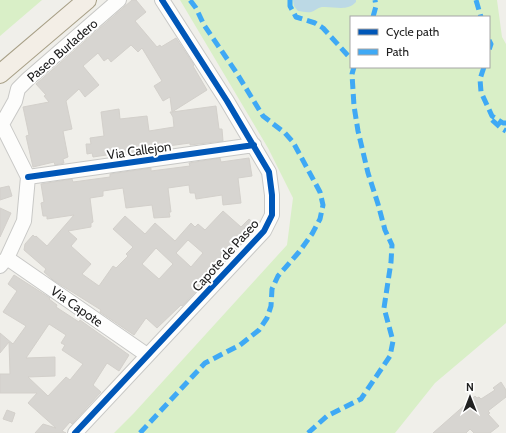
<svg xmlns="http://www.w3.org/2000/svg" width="506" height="433" font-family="Cabin,sans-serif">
<rect width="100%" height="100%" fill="#f0efea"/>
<!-- grass -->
<path fill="#d9efc7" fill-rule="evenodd" d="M0,0h42l-42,36z
M180,0h317l5,37 4,7v279l-71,60 -40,50h-281l20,-20 153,-168 6,-47 -25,-50zM351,17h138v50h-138z"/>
<!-- water -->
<path fill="#bcd9e5" d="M293,0h63v2c-9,10 -22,4 -34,5 -5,1 -7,4 -11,5 -5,1 -9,-1 -13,-1l-4,-5z"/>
<!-- building -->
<path fill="#d7d5d1" stroke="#d3d0cb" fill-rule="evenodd" d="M132,0h4l10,12 -11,9 22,26 3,-2 1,2 15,-9 18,27 -1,1 14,24 -35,22 44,-6 3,23h3l1,12 -33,4v-2l-37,5v3l-33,4v-2l-27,4 -1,-4 -5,1 -1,-10h5l-1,-6 14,-2 -3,-24 18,-3 1,10 27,-3 2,15 25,-4 -1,-10 -3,-5h2l-2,-15 -7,4 -9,-15 8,-5 -20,-33 -4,4 -7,-7 -20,17 -3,-4 -4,3 -6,-8 -15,13 16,19 -14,12 -6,-8 -13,12 6,28 -9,2 5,26 -5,2 1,4 -9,2 -1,-3 -21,5 -7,-31 3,-1 -6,-28 26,-5 -5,-6 2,-1 -10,-11z
M220,158l1,4 28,-4 3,18 -14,2 3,25 -18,2 -1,-10 -26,4 -1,-6h-5l-1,-8 -21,3 3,24h-2l1,5 -16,1 -2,-13 -26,3 -3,-20 -20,3v5l-13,2 3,24 -2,1v4l-23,4 9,8 -6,7 20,18 -9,10 17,12 14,-20 3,2 12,-12 -2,-2 7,-7 -20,-18 12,-13 20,18 10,-11 20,18 16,-18 4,4 3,-3 7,6 18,-19 18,16 8,-8 8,7 -29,31 -1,-2 -25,27 2,1 -22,23 -1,-1 -24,23 -11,-10 -12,17 -34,-23 1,-2 -48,-30 -9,-8 2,-3 -22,-19 1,-6 8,-9 2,2 1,-1 11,10 27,-31 -27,4v-3h-4l-2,-13 3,-1 -3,-18 31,-5 1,3 37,-5v-3l41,-6v3l39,-5 -1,-3zM188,240l15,13 -12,14 -15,-14zM156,248l17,16 -14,15 -17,-15z
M9,186l3,10 -12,4v-12z
M0,208l11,5 -11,24z
M14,275l36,23 -1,1 8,6 -1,2 23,15 1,-2 49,35 -10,16 -12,-8 -14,22 8,7 -29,32 -2,-2 -8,9 4,2h-31l8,-9 13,4 -28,-25 9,-10h-37v-19h10l-1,-32 -9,11v-20l13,11 13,-18 -23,-14 14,-21 -9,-7zM49,324l17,11 -5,8 4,2 -3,5 21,14 -13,16 -4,-3 -18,19 -20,-19 27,-1v-19l-29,1z
M501,382l5,8v7l-18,14 2,2 -2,1 11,12 -9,7h-16l-4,-4 -4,4h-33l42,-37 2,2 2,-1 2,2 14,-9 -2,-2z
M7,410l8,3 -3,9 -9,-3z"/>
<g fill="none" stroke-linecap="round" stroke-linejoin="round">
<!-- minor casing -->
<g stroke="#c8c8c6" stroke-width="16">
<path id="minor" d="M0,121l28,56 -4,44 -17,37 -7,8
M0,124h2l13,-23 3,-12 10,-10 91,-79
M28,177l226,-32
M7,258l140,97
M75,433l189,-202 8,-16v-20l-3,-23 -42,-71 -65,-101"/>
</g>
<!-- major casing -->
<g stroke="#a79f86" stroke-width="20">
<path id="major" d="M0,74l87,-74"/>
</g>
<!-- minor -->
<use href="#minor" stroke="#fdfdfc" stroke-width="14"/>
<!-- major -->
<use href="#major" stroke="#f3eee6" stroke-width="18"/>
<!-- quiet -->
<path stroke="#3fa9f5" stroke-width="5" stroke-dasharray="10 5" stroke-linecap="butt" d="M290,0v6l6,11 19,6 8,5 28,31
M476,0l5,17
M373,17l3,-11 -1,-6
M489,40l2,4 -2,6
M484,67l-4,12 1,13 11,24 11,7h3
M492,120l9,8 5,3
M140,433l65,-70 35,-18 19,-15 8,-12 4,-12 1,-17 6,-13 21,-24 13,-18 8,-15 3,-14 -3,-13 -27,-50 -8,-9 -22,-17 -27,-44 -32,-47 -8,-17 -6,-8
M308,433l19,-17 34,-17 29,-43 3,-15 -9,-33 7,-46 1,-17 -7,-15 -7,-26 -10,-31 -10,-42 -4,-25 -2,-32 2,-7"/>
<!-- cycleway casing -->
<g stroke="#fff" stroke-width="8">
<path id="cycleway" d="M28,177l226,-32
M75,433l189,-202 8,-16v-20l-3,-23 -42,-71 -65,-101"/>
</g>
<!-- cycleway -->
<use href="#cycleway" stroke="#0057b8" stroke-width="6"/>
</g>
<g text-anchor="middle" stroke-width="4" stroke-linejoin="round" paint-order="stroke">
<!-- street labels -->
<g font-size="13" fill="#212121" stroke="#fff">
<text transform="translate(62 50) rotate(-41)" y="5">Paseo Burladero</text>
<text transform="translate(139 150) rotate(-8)" y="5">Via Callejon</text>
<text transform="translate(225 255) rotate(-48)" y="5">Capote de Paseo</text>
<text transform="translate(77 306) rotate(35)" y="5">Via Capote</text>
</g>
</g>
<!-- legend -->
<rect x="350" y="16" width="140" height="52" fill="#ffffff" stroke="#a6a6a6"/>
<rect x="358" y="29" width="20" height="6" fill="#0057b8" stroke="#a6a6a6"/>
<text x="386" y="36" font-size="12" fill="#212121">Cycle path</text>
<rect x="358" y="49" width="20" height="6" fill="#3fa9f5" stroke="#a6a6a6"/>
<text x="386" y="56" font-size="12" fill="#212121">Path</text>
<!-- north arrow -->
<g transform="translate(470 397)" stroke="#ffffff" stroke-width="3" paint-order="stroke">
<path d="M0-3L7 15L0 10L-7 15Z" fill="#212121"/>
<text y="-6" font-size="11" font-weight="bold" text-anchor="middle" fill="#212121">N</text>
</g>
</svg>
